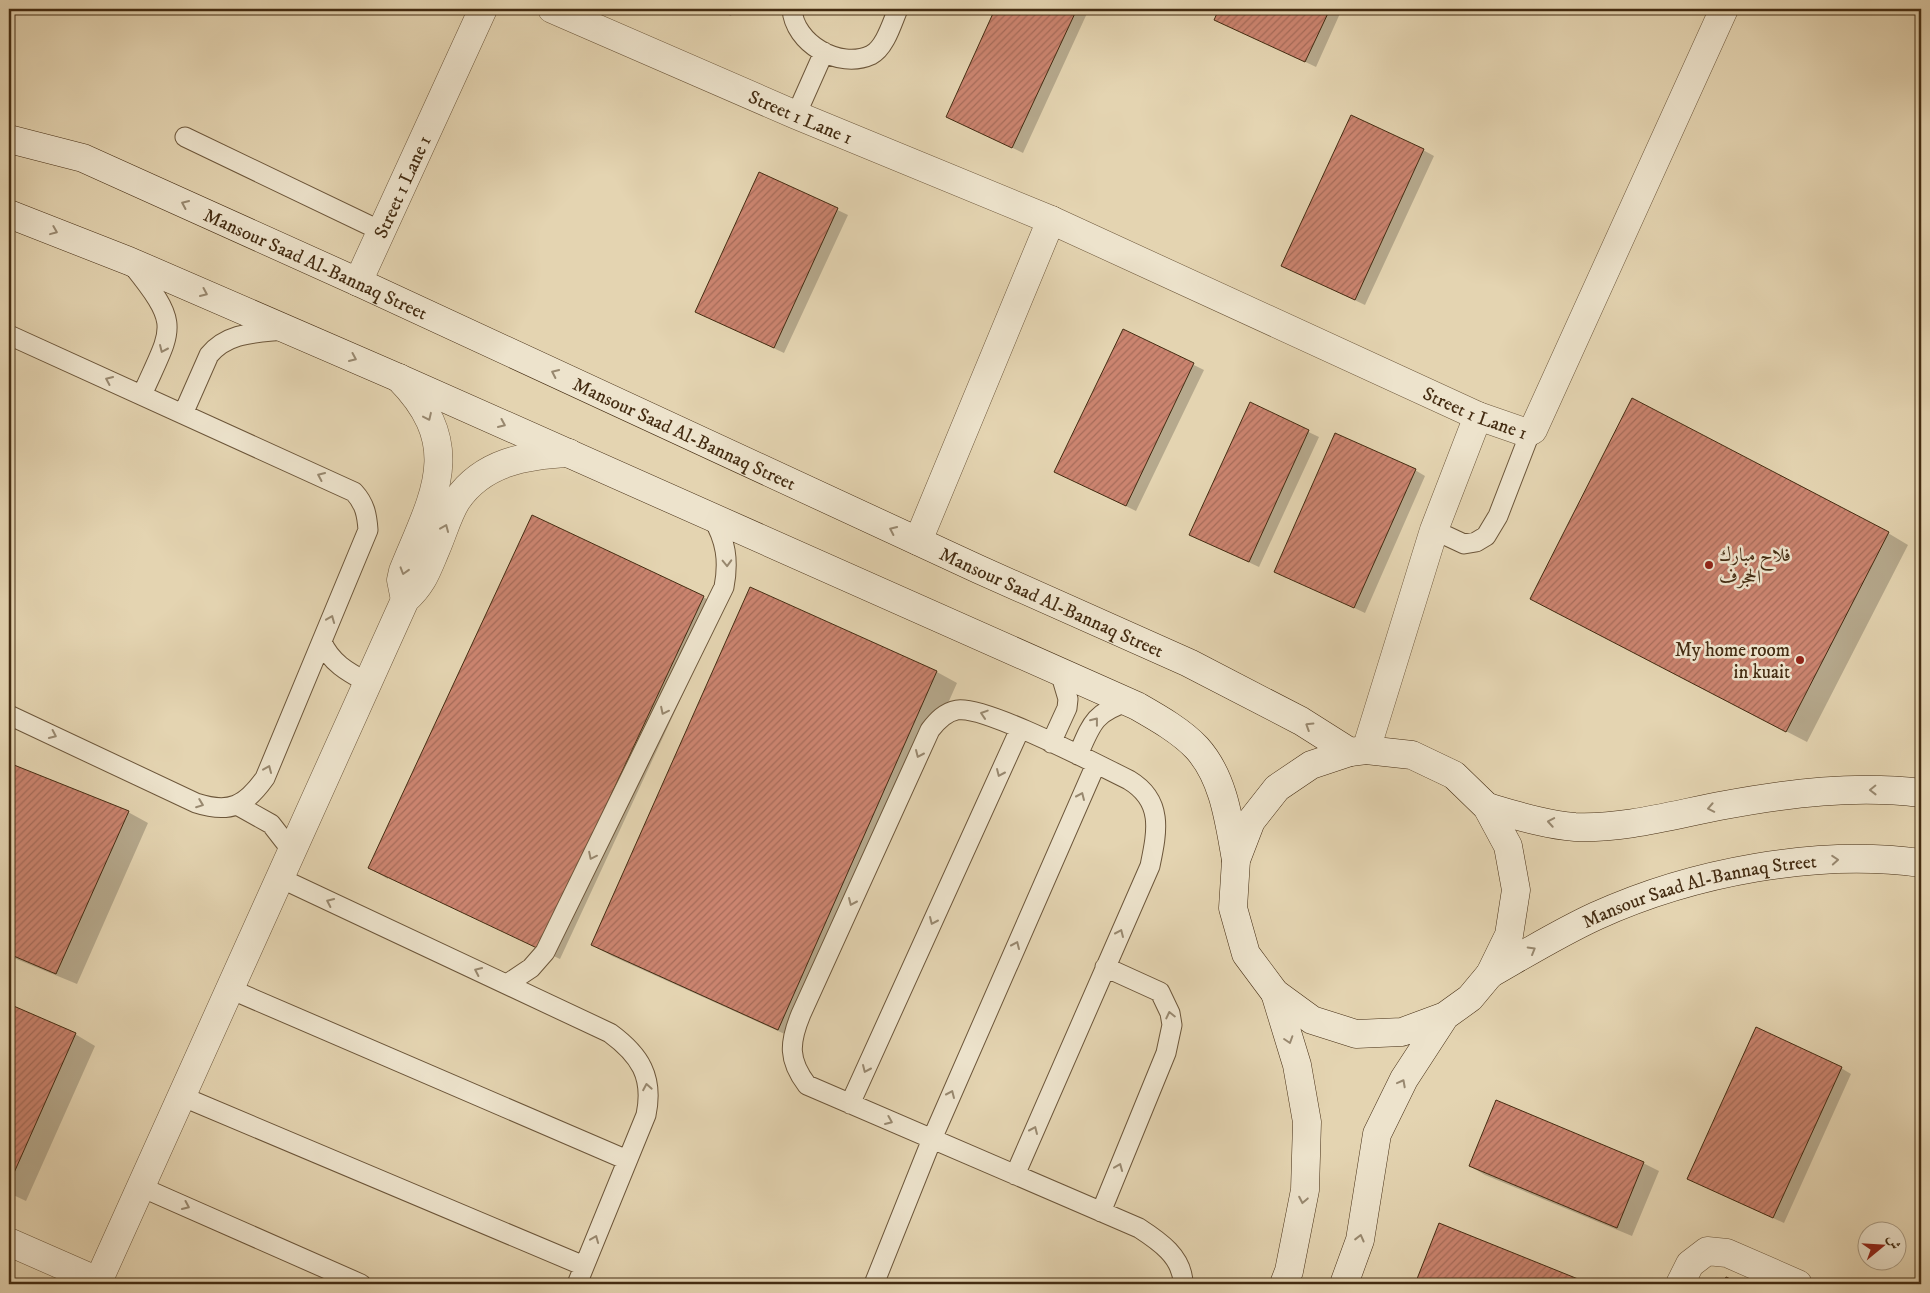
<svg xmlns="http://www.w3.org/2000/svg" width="1930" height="1293" font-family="'IM FELL DW Pica',Amiri,serif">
<defs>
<pattern id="building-hatch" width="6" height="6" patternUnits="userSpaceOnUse" patternTransform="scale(1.25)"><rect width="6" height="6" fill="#cb846f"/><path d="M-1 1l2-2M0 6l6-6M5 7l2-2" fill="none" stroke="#a66c5a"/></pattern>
</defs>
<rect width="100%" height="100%" fill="#e4d4b1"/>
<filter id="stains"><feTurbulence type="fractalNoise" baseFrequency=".004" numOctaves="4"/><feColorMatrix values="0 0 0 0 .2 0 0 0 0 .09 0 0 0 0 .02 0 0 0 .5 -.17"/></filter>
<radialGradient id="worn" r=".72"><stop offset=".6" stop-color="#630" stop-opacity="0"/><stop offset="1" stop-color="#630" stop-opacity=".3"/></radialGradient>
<!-- shadow -->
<path fill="#0003" d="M715,9h19l-3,7z
M997,9h92l-66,144 -76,-37z
M1220,9h122l-26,58 -100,-48z
M1423,150l11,6 -69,149 -72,-34z
M760,173l88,42 -64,138 -77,-36z
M1123,330l81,40 -68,141 -70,-34z
M1250,404l69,33 -60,130 -58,-27z
M1415,470l10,6 -60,137 -90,-42z
M1888,533l20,12 -101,197 -256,-132z
M751,588l186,84 20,11 -159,357 -186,-84 -20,-11z
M703,597l20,11 -163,351 -15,-7v-2l-157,-73v2l-19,-11z
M9,765l119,47 20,11 -71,161 -68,-28z
M9,1006l66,28 20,12 -69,155 -17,-8z
M1841,1068l10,6 -67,149 -85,-39z
M1643,1163l16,8 -27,65 -147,-61 -15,-9z
M1440,1225l147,59h-171z"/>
<!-- building -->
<path fill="url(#building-hatch)" stroke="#442c12" d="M995,9h82l-65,139 -66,-31z
M1219,9h111l-25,53 -91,-42z
M1351,115l73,34 -69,151 -74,-34z
M759,172l79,36 -64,140 -79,-36z
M1123,329l71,34 -68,143 -72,-34z
M1632,398l257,134 -103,200 -256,-133z
M1250,402l59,28 -60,132 -60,-27z
M1335,433l81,36 -62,139 -80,-36z
M532,515l172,81 -165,353 -171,-81z
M750,587l187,84 -159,359 -187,-85z
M9,763l120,48 -73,163 -47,-20z
M9,1004l67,29 -67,151z
M1756,1027l86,40 -69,151 -86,-39z
M1496,1100l148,62 -27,66 -148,-62z
M1439,1223l149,60 -1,1h-172z
M1726,1277l16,7h-20z"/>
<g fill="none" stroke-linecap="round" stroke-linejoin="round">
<!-- lane casing -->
<g stroke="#6c563a" stroke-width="21">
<path id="lane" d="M792,9c2,34 47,61 79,46 14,-7 21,-32 27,-46
M796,115l28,-63
M185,137l196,94
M133,266c49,61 39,61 9,129
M9,335l345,157c11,12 13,23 14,38l-103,248c-20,28 -35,36 -69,25l-187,-88
M183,414l26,-59c19,-23 47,-22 75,-25
M1434,530l30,14 12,-2 10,-6 12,-20 32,-83
M322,642c9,21 26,30 46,41
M1051,743l16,-35 1,-9 -8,-27
M1078,755c13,-30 16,-43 50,-53
M237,805l34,19 21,27
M280,878l330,155c30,22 44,44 36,82l-69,169
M507,984l24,-16 14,-16 179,-365c5,-26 2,-47 -12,-70
M230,989l397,171
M181,1096l403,170
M850,1104l170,-375
M1015,1175l135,-309c7,-34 14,-65 -21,-86 -31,-15 -144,-75 -172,-70 -12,2 -20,11 -27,20l-129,284c-12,29 -13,46 6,71l332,143c20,13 44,29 44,56
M141,1187l220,97
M1101,1212l65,-159 6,-28 -2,-12 -10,-21 -55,-25
M874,1284l58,-145 164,-375"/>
</g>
<!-- street casing -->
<g stroke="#6c563a" stroke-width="29">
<g id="street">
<path id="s1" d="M552,9l244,106 255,105 427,196 49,17 6,-3 191,-421"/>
<path id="s2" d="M358,282l125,-273"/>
<path d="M399,378c67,68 35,117 4,193l-2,9 4,20"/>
<path d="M918,541l133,-321"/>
<path d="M1366,750l68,-220 44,-114"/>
<path d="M9,1242l89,39"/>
<path d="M97,1284l308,-684c18,-16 22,-30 31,-51 7,-16 12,-35 21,-49 26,-38 69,-45 112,-47"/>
<path d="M1680,1284l10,-20 17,-13 20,2 71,31"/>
</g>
</g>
<!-- secondary casing -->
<g stroke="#442c12" stroke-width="29">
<g id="secondary">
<path id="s3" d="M9,139l74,19 275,124 620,287 211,94 112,58 49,31"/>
<path d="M9,214l120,47 270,117 738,328c21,12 44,25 60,42 27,30 32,73 39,112"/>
<path d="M1487,807c28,8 59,18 88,20 51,2 101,-13 150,-22 64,-12 131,-20 196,-12"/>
<path id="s4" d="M1490,974c35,-20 69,-41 106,-58 97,-44 220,-67 325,-53"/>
<path d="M1275,993l22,72 10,57 -2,68 -16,81 -5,13"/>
<path d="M1344,1284l16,-44 17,-106 27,-55 41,-63 25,-18 20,-24 19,-39 7,-45 -8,-44 -21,-39 -33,-32 -42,-20 -46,-5 -16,2 -39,13 -34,23 -26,33 -15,39 -3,48 13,46 29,39 37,27 44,14 46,-2 43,-16"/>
</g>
</g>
<!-- lane -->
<use href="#lane" stroke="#ede3cc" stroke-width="19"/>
<!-- street -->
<use href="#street" stroke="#ede3cc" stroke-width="28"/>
<!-- secondary -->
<use href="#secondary" stroke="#ede3cc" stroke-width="28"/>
</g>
<!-- one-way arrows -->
<defs><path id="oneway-chevron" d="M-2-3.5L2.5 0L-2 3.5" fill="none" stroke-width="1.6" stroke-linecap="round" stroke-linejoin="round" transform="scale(1.25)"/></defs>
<g stroke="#98886f">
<use href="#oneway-chevron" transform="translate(185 204) rotate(-156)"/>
<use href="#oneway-chevron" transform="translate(54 231) rotate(22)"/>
<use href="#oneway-chevron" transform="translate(204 293) rotate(24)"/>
<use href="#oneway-chevron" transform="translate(163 349) rotate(114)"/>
<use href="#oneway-chevron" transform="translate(353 358) rotate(24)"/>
<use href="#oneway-chevron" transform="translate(555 373) rotate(-155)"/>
<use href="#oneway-chevron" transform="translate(109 380) rotate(-156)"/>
<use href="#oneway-chevron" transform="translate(428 417) rotate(65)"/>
<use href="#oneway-chevron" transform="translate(502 424) rotate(24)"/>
<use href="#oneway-chevron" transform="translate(321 476) rotate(-156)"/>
<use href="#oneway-chevron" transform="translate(445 528) rotate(-67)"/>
<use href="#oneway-chevron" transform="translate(893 530) rotate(-155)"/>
<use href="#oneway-chevron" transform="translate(727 563) rotate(88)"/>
<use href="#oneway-chevron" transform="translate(404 571) rotate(107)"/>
<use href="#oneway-chevron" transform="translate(331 619) rotate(-68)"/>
<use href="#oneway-chevron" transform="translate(664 711) rotate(116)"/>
<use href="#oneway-chevron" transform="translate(984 714) rotate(-162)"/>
<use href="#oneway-chevron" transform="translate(1095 721) rotate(-52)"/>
<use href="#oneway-chevron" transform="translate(1309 726) rotate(-148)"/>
<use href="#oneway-chevron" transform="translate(53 735) rotate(25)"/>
<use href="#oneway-chevron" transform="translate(919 754) rotate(114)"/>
<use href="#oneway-chevron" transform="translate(268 769) rotate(-67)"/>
<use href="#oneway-chevron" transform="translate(1000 773) rotate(114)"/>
<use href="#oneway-chevron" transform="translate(1873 790) rotate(179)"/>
<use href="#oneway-chevron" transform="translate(1081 796) rotate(-66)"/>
<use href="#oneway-chevron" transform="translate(200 804) rotate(21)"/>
<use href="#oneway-chevron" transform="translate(1711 808) rotate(169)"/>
<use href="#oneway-chevron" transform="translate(1551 822) rotate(-170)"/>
<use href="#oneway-chevron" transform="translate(592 856) rotate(116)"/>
<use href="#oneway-chevron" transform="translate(1835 860) rotate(-4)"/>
<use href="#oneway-chevron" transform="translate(330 902) rotate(-155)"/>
<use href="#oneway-chevron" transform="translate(852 902) rotate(114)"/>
<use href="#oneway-chevron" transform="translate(933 921) rotate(114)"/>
<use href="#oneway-chevron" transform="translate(1120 933) rotate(-66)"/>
<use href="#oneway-chevron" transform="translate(1016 945) rotate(-66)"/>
<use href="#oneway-chevron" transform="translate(1532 950) rotate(-30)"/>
<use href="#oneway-chevron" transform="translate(478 971) rotate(-155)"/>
<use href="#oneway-chevron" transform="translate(1170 1015) rotate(-103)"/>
<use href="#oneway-chevron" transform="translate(1289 1040) rotate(72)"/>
<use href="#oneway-chevron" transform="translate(866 1069) rotate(114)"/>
<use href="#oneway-chevron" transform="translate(1402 1083) rotate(-62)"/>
<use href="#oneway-chevron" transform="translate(647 1087) rotate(-100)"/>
<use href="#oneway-chevron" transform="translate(951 1094) rotate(-66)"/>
<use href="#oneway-chevron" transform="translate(889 1121) rotate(23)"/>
<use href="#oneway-chevron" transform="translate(1034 1130) rotate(-66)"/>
<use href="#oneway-chevron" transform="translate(1119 1167) rotate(-68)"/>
<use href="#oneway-chevron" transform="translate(1303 1200) rotate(101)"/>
<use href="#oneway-chevron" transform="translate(186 1206) rotate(24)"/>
<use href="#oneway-chevron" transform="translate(1360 1238) rotate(-76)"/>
<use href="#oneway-chevron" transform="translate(595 1239) rotate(-68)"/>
</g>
<!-- markers -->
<g fill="#8f2418" stroke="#ede3cc" stroke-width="2">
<circle cx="1709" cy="565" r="5"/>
<circle cx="1800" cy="660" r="5"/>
</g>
<g text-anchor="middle" stroke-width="5" stroke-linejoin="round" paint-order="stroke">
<!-- street labels -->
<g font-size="19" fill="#442c12" stroke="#ede3cc">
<text dy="7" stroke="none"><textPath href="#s1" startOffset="271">Street 1 Lane 1</textPath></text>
<text dy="7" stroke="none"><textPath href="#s2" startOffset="105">Street 1 Lane 1</textPath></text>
<text dy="7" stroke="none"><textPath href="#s3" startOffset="332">Mansour Saad Al-Bannaq Street</textPath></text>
<text dy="7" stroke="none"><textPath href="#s1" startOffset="1008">Street 1 Lane 1</textPath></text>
<text dy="7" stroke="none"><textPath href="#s3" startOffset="738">Mansour Saad Al-Bannaq Street</textPath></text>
<text dy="7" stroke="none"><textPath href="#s3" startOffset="1142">Mansour Saad Al-Bannaq Street</textPath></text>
<text dy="7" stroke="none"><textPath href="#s4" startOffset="228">Mansour Saad Al-Bannaq Street</textPath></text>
</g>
<!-- poi labels -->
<g font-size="19" fill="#442c12" stroke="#ede3cc" text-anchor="start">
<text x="1719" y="561">فلاح مبارك<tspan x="1719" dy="22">الحجرف</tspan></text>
<text x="1790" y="656" text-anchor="end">My home room<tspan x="1790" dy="22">in kuait</tspan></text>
</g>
</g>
<!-- margin -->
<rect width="1930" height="1293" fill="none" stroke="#e4d4b1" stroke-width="30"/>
<rect x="10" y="10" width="1910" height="1273" fill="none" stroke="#442c12" stroke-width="2.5"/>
<rect x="15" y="15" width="1900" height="1263" fill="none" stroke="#442c12"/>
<!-- north arrow -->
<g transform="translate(1882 1246) rotate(72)"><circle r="24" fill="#ede3cc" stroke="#a99a82"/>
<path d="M0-4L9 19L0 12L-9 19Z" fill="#8f2418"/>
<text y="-8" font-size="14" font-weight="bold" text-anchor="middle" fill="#442c12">ش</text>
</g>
<rect width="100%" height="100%" filter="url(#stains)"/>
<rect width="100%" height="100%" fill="url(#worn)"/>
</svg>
